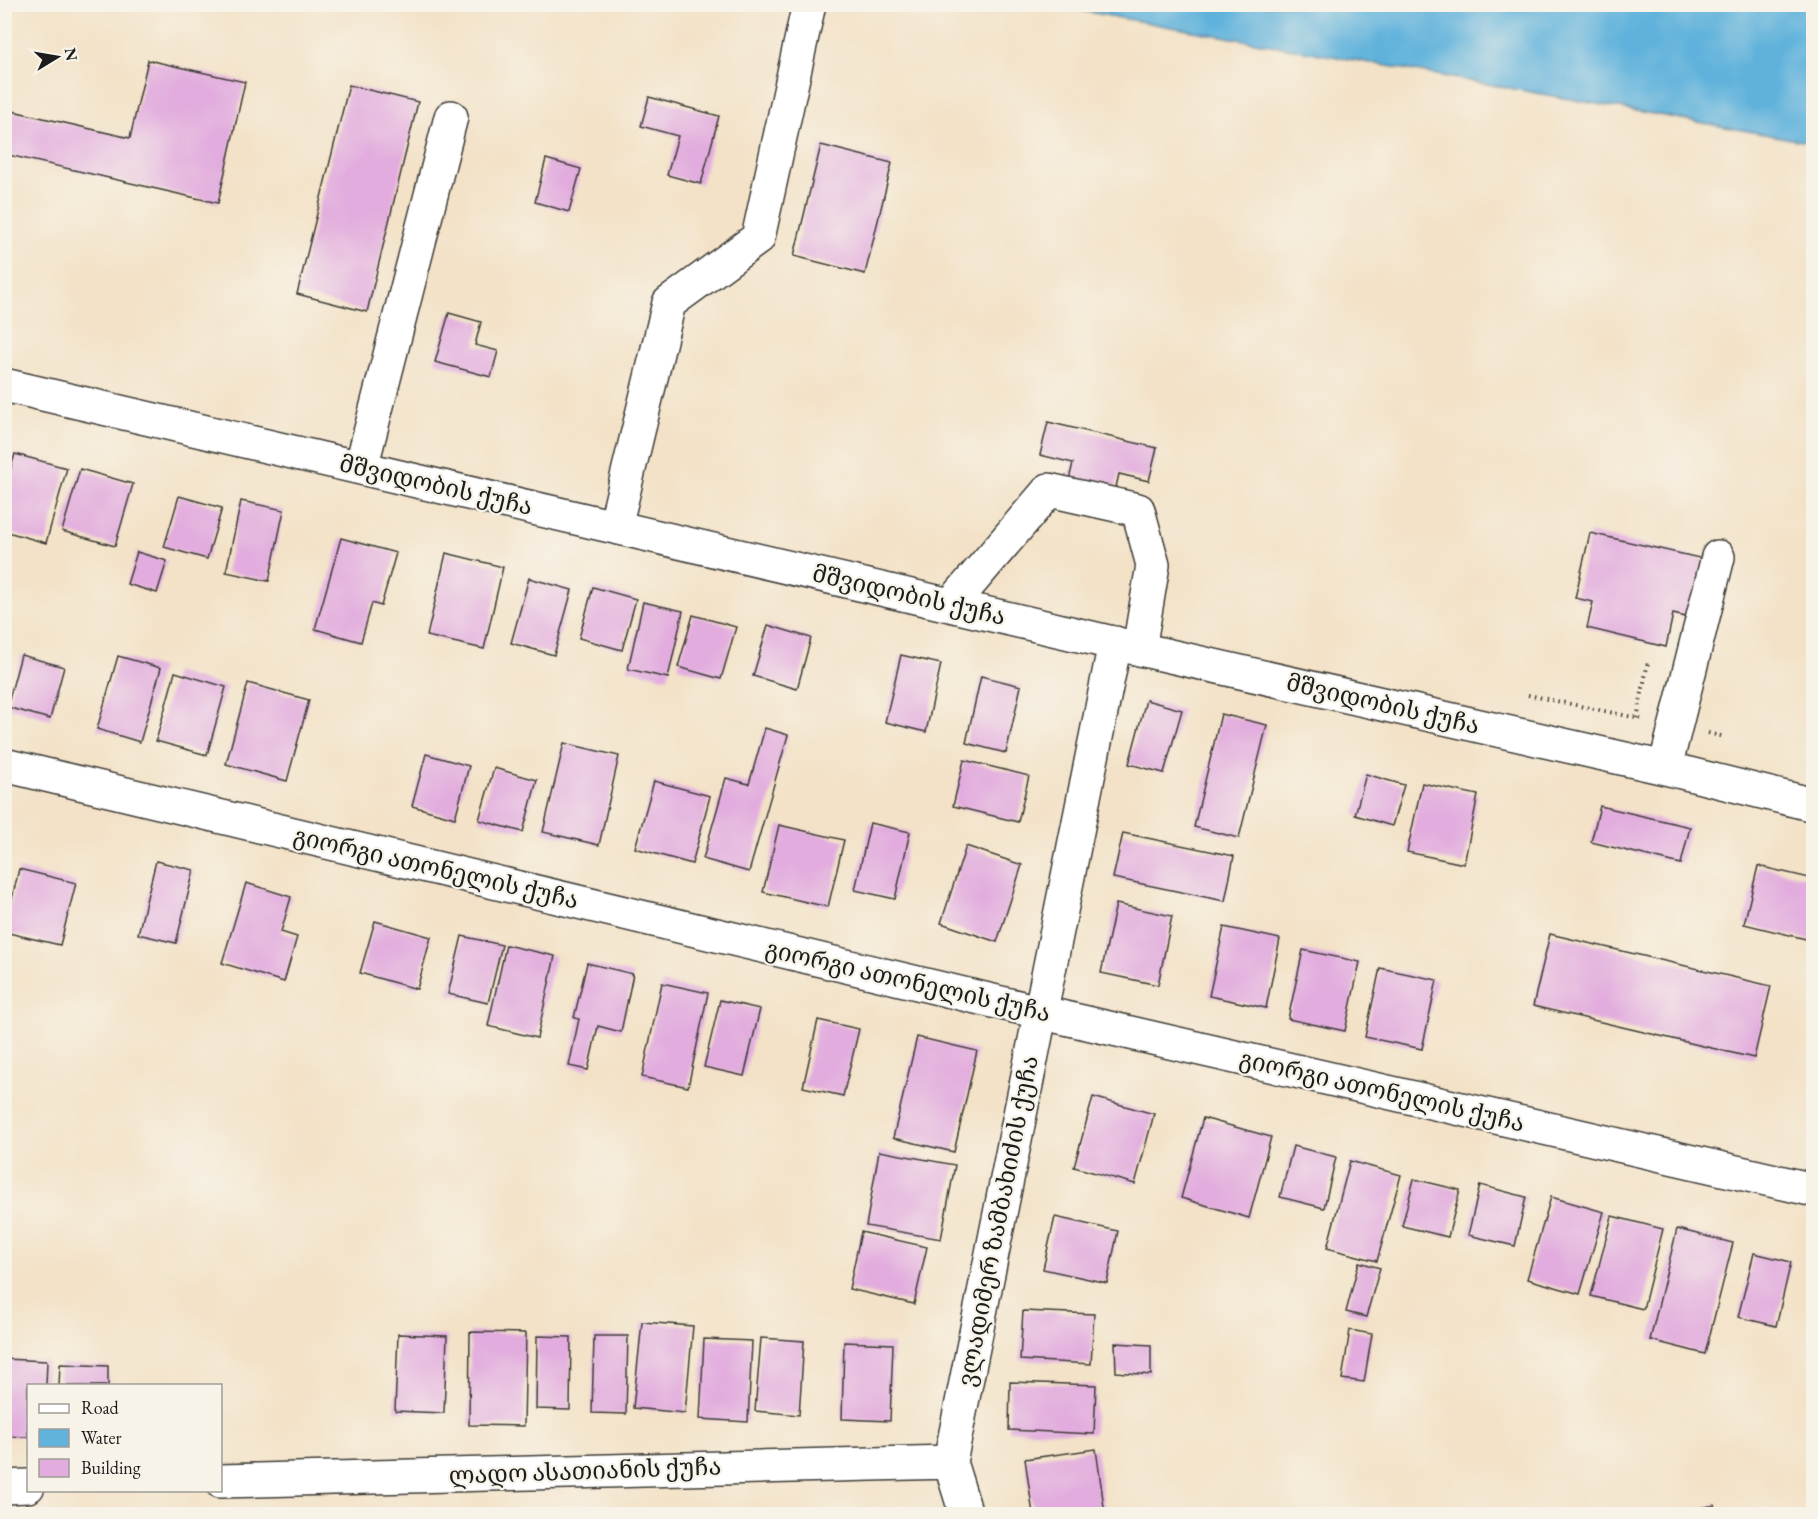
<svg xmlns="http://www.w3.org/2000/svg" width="1818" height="1519" font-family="'EB Garamond','Noto Serif Georgian',serif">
<rect width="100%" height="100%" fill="#f7f3e8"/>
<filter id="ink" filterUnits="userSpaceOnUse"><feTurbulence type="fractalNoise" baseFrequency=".0167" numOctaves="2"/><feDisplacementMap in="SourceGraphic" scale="12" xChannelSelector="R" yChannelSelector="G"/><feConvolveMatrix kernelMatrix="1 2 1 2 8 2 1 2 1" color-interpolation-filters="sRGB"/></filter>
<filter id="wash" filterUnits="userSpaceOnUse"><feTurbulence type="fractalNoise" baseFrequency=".008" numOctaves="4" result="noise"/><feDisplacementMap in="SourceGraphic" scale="24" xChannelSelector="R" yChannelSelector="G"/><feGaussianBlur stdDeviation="1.35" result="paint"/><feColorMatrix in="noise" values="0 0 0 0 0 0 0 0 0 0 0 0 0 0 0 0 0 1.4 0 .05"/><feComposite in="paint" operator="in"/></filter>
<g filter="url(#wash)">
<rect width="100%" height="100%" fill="#f3e2c7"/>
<!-- water -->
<path fill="#61b2dc" stroke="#3e677c" stroke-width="1.5" d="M1049,5h764v138z"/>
<g id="blocks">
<!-- building -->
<path fill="#e2adde" d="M148,60l97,22 -27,121 -214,-49v-45l126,29z
M349,85l69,17 -51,210 -70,-18z
M649,97l70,19 -18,68 -34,-9 11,-39 -37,-10z
M821,145l71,18 -27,111 -71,-18z
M546,159l35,10 -12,43 -34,-10z
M449,313l32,9 -6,23 23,6 -7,26 -56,-15z
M1048,422l109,26 -8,33 -30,-7 -5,22 -46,-12 5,-21 -33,-8z
M15,454l52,14 -21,75 -42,-12v-41z
M80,469l53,15 -18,62 -53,-15z
M179,496l43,12 -15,51 -43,-12z
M241,501l43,9 -15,71 -43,-9z
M1590,533l114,26 -14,59 -17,-4 -7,33 -79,-19 6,-26 -18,-4z
M341,538l55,15 -15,53 -9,-3 -11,39 -46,-13z
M137,552l30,9 -10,32 -30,-9z
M446,553l57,14 -19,82 -57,-13z
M529,578l43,12 -18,65 -43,-12z
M593,587l43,12 -14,51 -43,-12z
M643,602l40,9 -15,67 -40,-9z
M693,615l43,12 -15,52 -43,-12z
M768,625l43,13 -14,51 -44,-13z
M21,655l43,12 -14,52 -43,-12z
M901,655l40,9 -15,68 -41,-10z
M118,656l43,12 -21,74 -43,-13z
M175,672l51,15 -19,68 -51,-14z
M981,676l40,10 -15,67 -40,-10z
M248,683l61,17 -22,81 -61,-17z
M1146,700l36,10 -18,63 -35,-9z
M1221,714l46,11 -28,113 -45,-11z
M765,728l23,7 -39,137 -46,-13 23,-81 23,6z
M564,743l55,13 -20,89 -56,-13z
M426,754l43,12 -14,52 -43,-12z
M964,760l65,16 -11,46 -65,-16z
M494,768l43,12 -14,52 -44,-12z
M1366,774l38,11 -12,41 -37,-11z
M654,781l56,15 -18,68 -57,-16z
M1422,783l56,12 -14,69 -57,-12z
M1600,806l90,21 -9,37 -90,-22z
M870,823l40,9 -15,67 -40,-9z
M779,825l65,15 -16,67 -65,-15z
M1123,833l111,23 -9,45 -112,-23z
M966,846l56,19 -25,77 -56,-19z
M156,861l38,9 -18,73 -38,-9z
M1758,866l56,13v62l-70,-17z
M19,869l57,14 -16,62 -56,-13z
M246,883l45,14 -10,35 16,5 -13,45 -62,-19z
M1116,904l56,12 -14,69 -57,-12z
M375,921l56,16 -14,52 -57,-16z
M1224,927l56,12 -14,69 -57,-12z
M1550,934l221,52 -17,72 -221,-52z
M462,936l40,9 -14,58 -40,-9z
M506,945l49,11 -18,82 -49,-12z
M1303,950l57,12 -15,69 -57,-12z
M587,963l46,11 -12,58 -23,-6 -10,44 -19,-4 10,-47 -5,-1z
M1380,968l57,12 -15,69 -57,-12z
M662,983l46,10 -20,94 -46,-10z
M720,1000l40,9 -16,67 -40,-9z
M818,1020l41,9 -16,67 -40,-9z
M917,1037l60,14 -23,101 -61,-14z
M1093,1097l61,17 -19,70 -61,-17z
M1203,1118l68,19 -22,81 -68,-20z
M1293,1146l43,11 -12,51 -44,-11z
M879,1151l76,14 -14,74 -75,-13z
M1350,1161l51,14 -24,86 -50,-13z
M1414,1179l46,11 -12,47 -46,-11z
M1480,1185l46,12 -11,49 -47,-11z
M1551,1197l53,15 -24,82 -53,-15z
M1612,1216l51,13 -20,80 -52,-13z
M1055,1217l63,14 -11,52 -64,-14z
M1677,1229l56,14 -28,111 -55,-14z
M861,1232l66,15 -13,57 -65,-15z
M1754,1253l37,9 -15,64 -38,-9z
M1359,1262l21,6 -14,49 -20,-5z
M1023,1311l71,3 -3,50 -71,-4z
M642,1322l51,4 -8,87 -52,-5z
M1350,1330l22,4 -8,48 -22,-3z
M470,1332l56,1 -2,93 -55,-1z
M398,1334l49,2 -3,77 -49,-2z
M537,1336l34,1 -1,73 -34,-1z
M594,1336h34l-2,78 -34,-1z
M761,1338l43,3 -5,74 -44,-4z
M704,1339l48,2 -4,81 -48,-3z
M844,1342l49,2 -3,77 -48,-2z
M1115,1343l36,2v30l-35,-3z
M4,1359l43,2 -1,25h-18v51l-24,-1z
M60,1364l48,2v20h-49z
M1010,1382l86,3 -2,49 -85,-4z
M1096,1449l9,65h-72l-8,-55z
M1715,1505l2,9h-43l-1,-1z"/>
</g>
</g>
<g filter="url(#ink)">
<use href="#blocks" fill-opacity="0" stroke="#3c3a36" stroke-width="1.5"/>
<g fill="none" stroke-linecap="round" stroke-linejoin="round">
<!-- minor casing -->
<g stroke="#3c3a36" stroke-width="36">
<path id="minor" d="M4,385l1135,264 526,119 149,37
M361,468l90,-351
M615,527l54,-224 89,-65 51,-234
M951,605l98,-115 89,20 15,55 -14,84
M4,765l1035,247 775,178
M1665,768l53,-211
M220,1481l730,-19
M4,1487l24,-1
M966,1514l-16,-52 165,-819"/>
</g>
<!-- path -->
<path stroke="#3c3a36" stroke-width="4" stroke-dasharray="1.5 4.5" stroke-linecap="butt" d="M1528,695l114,24
M1637,718l11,-56
M1708,733l17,4"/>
<!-- minor -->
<use href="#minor" stroke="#fff" stroke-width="33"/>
</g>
</g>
<g text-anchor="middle" stroke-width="4.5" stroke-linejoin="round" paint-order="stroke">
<!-- street labels -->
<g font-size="24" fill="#1c1c1c" stroke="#f7f3e8">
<text transform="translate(436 485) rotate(13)" y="8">მშვიდობის ქუჩა</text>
<text transform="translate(909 595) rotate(13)" y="8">მშვიდობის ქუჩა</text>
<text transform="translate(1383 704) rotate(13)" y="8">მშვიდობის ქუჩა</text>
<text transform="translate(436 868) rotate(13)" y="8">გიორგი ათონელის ქუჩა</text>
<text transform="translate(908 981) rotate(13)" y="8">გიორგი ათონელის ქუჩა</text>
<text transform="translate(1382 1091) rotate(13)" y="8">გიორგი ათონელის ქუჩა</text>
<text transform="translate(998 1221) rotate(-79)" y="8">ვლადიმერ ზამბახიძის ქუჩა</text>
<text transform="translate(585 1471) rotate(-2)" y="8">ლადო ასათიანის ქუჩა</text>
</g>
</g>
<!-- margin -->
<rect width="1818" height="1519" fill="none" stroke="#f7f3e8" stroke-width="24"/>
<!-- legend -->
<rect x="27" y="1384" width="195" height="108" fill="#f7f3e8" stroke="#9f9d96" stroke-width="1.5"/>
<rect x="39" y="1404" width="30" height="9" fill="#ffffff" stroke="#9f9d96" stroke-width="1.5"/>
<text x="81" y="1414" font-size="18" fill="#1c1c1c">Road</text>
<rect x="39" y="1429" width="30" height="18" fill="#61b2dc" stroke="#9f9d96" stroke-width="1.5"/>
<text x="81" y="1444" font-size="18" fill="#1c1c1c">Water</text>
<rect x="39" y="1459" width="30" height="18" fill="#e2adde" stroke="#9f9d96" stroke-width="1.5"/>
<text x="81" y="1474" font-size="18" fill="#1c1c1c">Building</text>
<!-- north arrow -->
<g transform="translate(57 57) rotate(79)" stroke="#f7f3e8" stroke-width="4.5" paint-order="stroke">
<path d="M0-4.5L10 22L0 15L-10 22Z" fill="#1c1c1c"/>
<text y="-9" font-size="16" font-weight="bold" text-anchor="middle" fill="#1c1c1c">N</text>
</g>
</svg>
